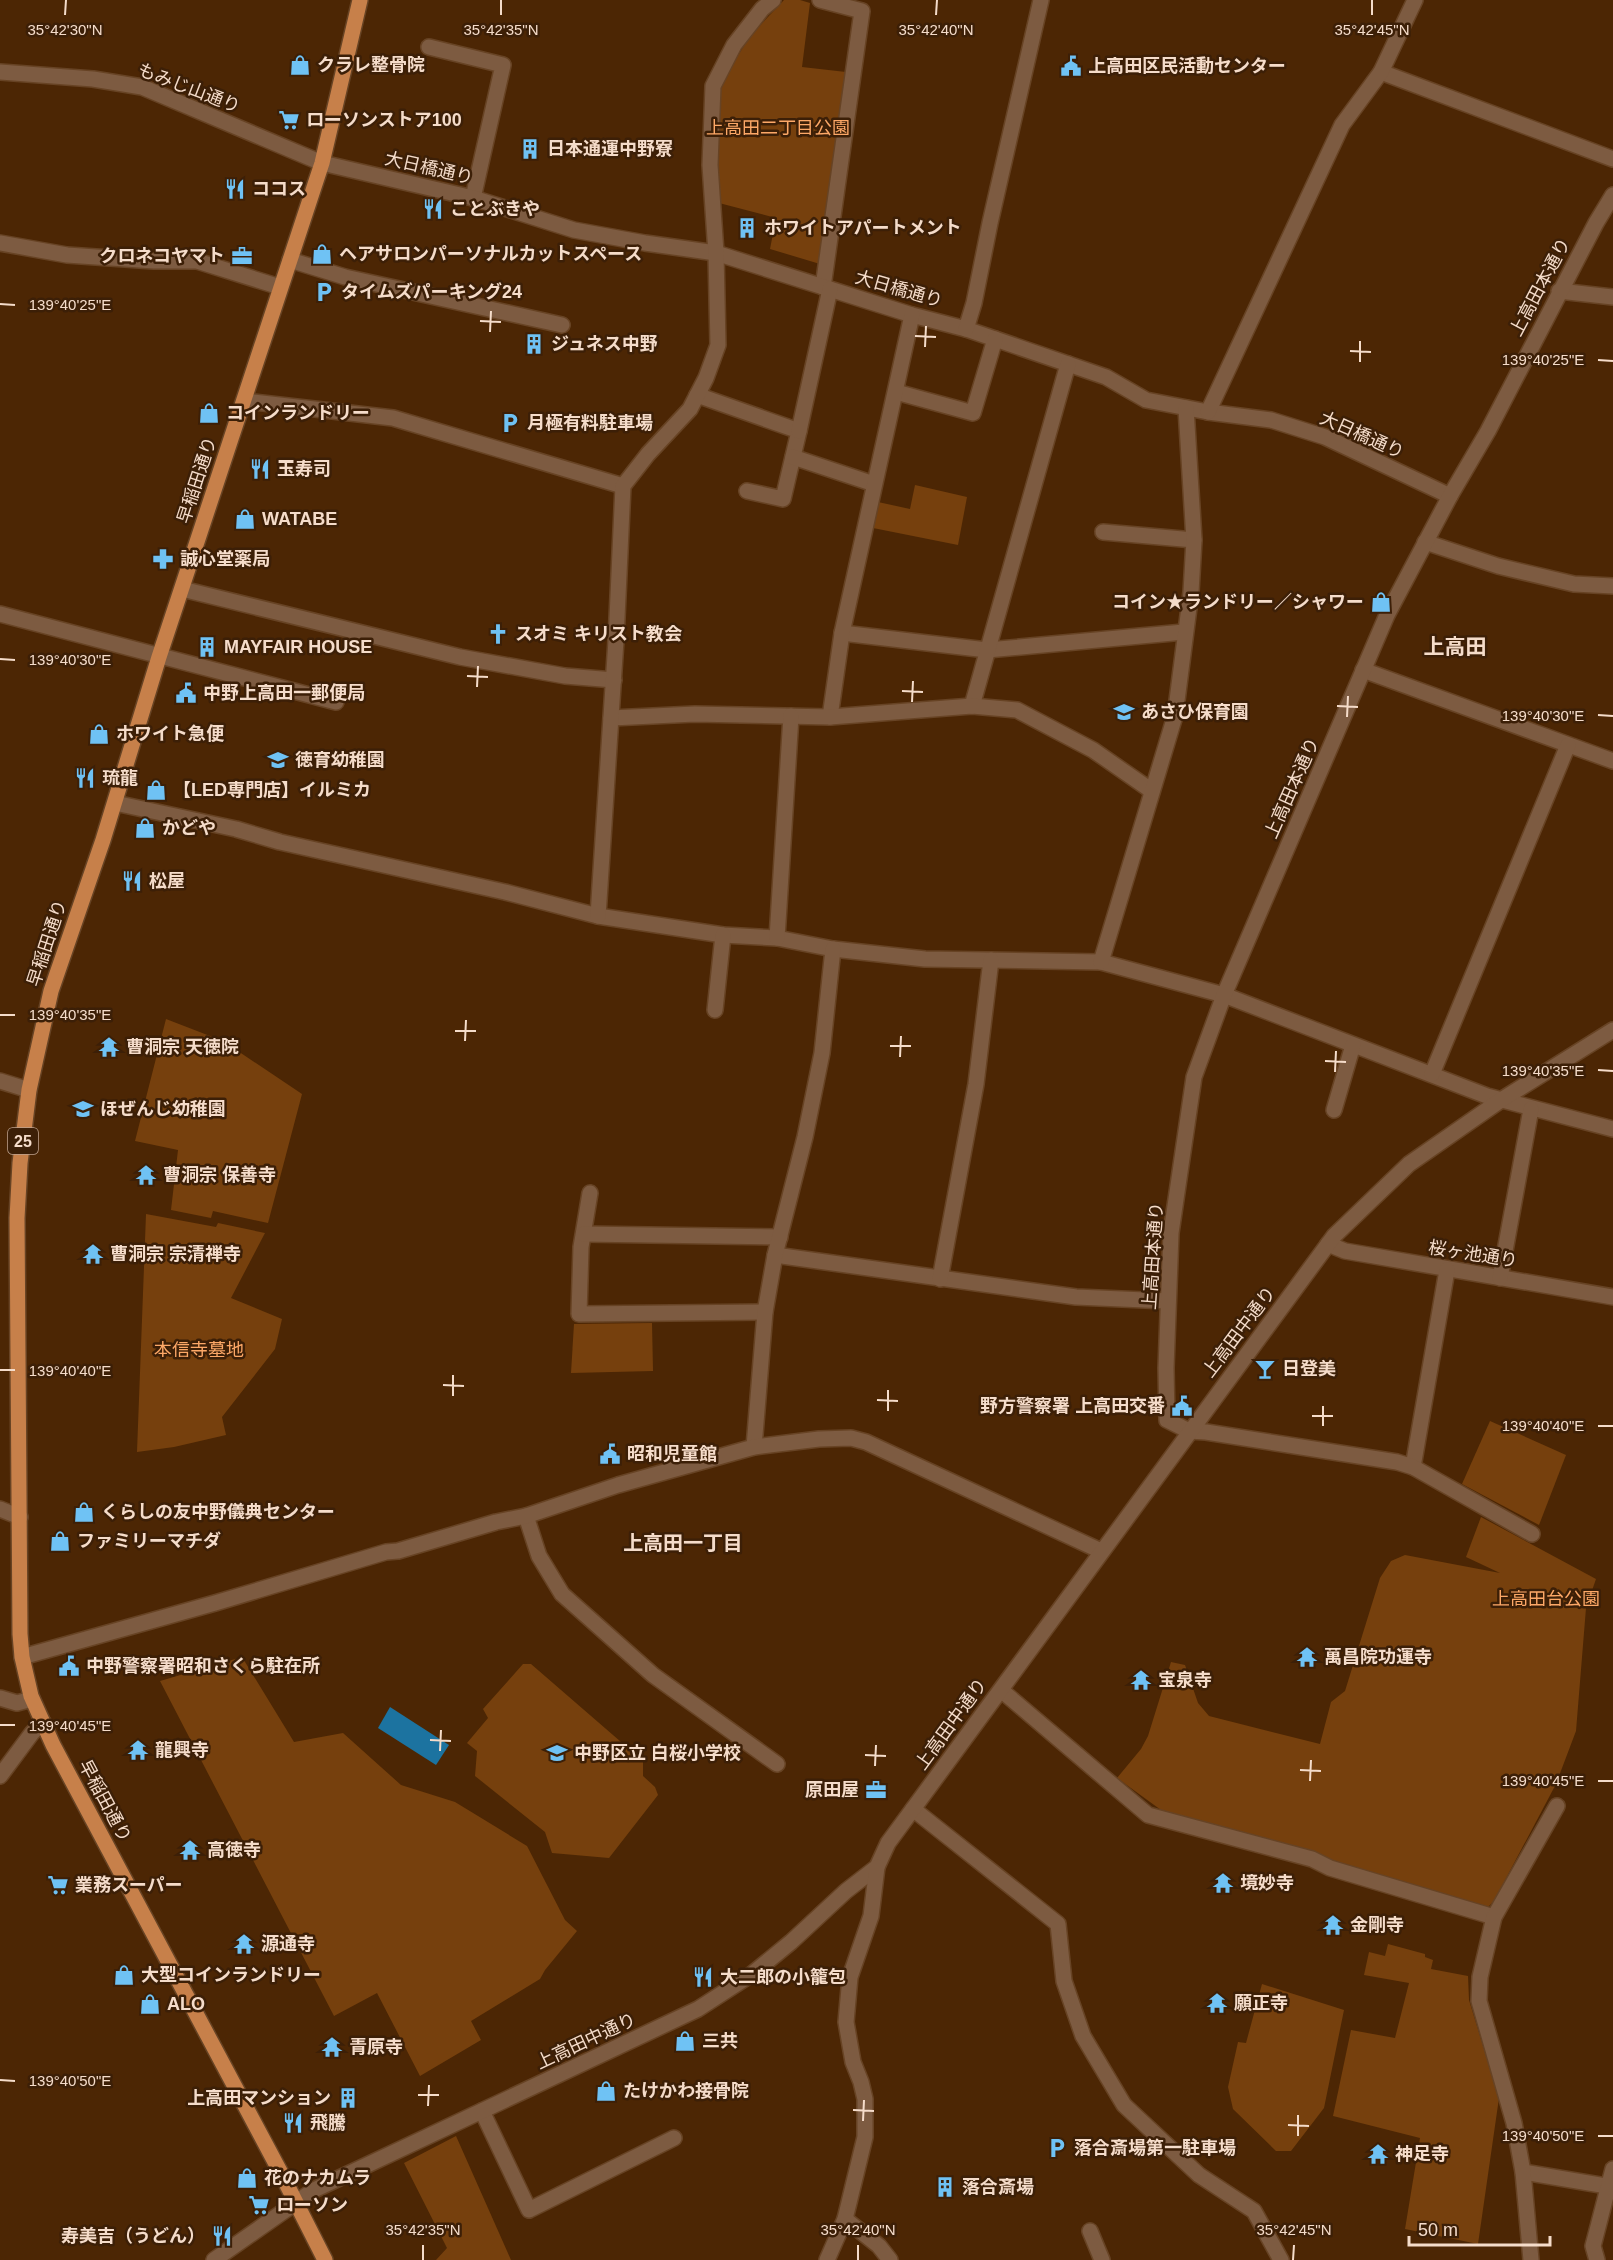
<svg xmlns="http://www.w3.org/2000/svg" width="1613" height="2260" font-family="Helvetica,'Noto Sans JP',sans-serif">
	<style>
		.green { fill: #76400d }
		.water { fill: #1c73a0 }
		.lines { fill: none; stroke-linecap: round; stroke-linejoin: round }
		.minor-casing { stroke: #674324; stroke-width: 18 }
		.major-casing { stroke: #674324; stroke-width: 18 }
		.minor { stroke: #7d5b41; stroke-width: 15 }
		.major { stroke: #c7804a; stroke-width: 15 }
		.ticks { fill: none; stroke: #f5dcca; stroke-width: 2 }
		.labels { text-anchor: middle; dominant-baseline: central; stroke-width: 5; stroke-linejoin: round; paint-order: stroke }
		.shield { fill: #3c1f07; stroke: #bea390; stroke-width: 1.5 }
		.shield-label { font-size: 16px; font-weight: bold; fill: #f5dcca }
		.poi-label { font-size: 18px; font-weight: bold; fill: #f5dcca; stroke: #3c1f07; text-anchor: start }
		.street-label { font-size: 18px; fill: #f5dcca; stroke: #3c1f07 }
		.park-label { font-size: 18px; fill: #fda867; stroke: #3c1f07 }
		.neighbourhood-label { font-size: 20px; font-weight: bold; fill: #f5dcca; stroke: #3c1f07 }
		.quarter-label { font-size: 21px; font-weight: bold; fill: #f5dcca; stroke: #3c1f07 }
		.ticks-label { font-size: 15px; text-anchor: middle; fill: #f5dcca; stroke: #3c1f07; stroke-width: 5; stroke-linejoin: round; paint-order: stroke }
	</style>
	<rect width="100%" height="100%" fill="#4c2604"/>
	<g class="green">
		<polygon points="784,0 800,0 810,3 802,67 846,72 820,264 770,249 776,218 719,203 718,88 750,36"/>
		<polygon points="915,485 967,497 958,545 873,528 878,502 910,509"/>
		<polygon points="166,1019 223,1041 302,1094 268,1223 213,1211 211,1218 171,1210 178,1150 135,1141"/>
		<polygon points="146,1214 216,1227 218,1223 265,1233 231,1298 282,1319 275,1349 222,1417 226,1435 174,1447 137,1452"/>
		<polygon points="652,1323 653,1371 571,1373 574,1324"/>
		<polygon points="1490,1421 1566,1455 1539,1525 1462,1484"/>
		<polygon points="1481,1517 1596,1579 1586,1608 1576,1731 1556,1784 1494,1901 1488,1907 1331,1861 1321,1856 1161,1810 1117,1778 1141,1749 1148,1736 1171,1662 1185,1665 1198,1703 1209,1716 1320,1744 1331,1702 1345,1691 1380,1578 1391,1561 1405,1555 1500,1573 1466,1557"/>
		<polygon points="242,1657 294,1742 343,1733 401,1785 455,1802 527,1846 565,1920 577,1931 545,1970 540,1979 471,2021 481,2040 420,2076 377,1993 334,2016 160,1681"/>
		<polygon points="523,1664 531,1664 643,1761 643,1776 655,1787 658,1795 609,1858 552,1853 545,1832 475,1776 477,1751 467,1743 488,1718 483,1709"/>
		<polygon points="1388,1944 1425,1954 1425,1957 1433,1960 1431,1969 1468,1976 1469,2000 1499,2098 1478,2244 1405,2229 1420,2138 1333,2116 1351,2030 1395,2038 1409,1983 1364,1975 1369,1952 1385,1956"/>
		<polygon points="1262,1984 1344,2010 1324,2108 1291,2151 1276,2151 1233,2109 1228,2087 1238,2042 1246,2043"/>
		<polygon points="456,2136 511,2260 436,2260 447,2248 404,2163"/>
	</g>
	<polygon class="water" points="390,1707 449,1745 436,1765 378,1728"/>
	<g class="lines">
		<g class="minor-casing">
			<g id="minor">
				<polyline points="820,0 862,11 823,287"/>
				<polyline points="429,47 503,65 473,198"/>
				<polyline points="0,72 93,79 142,87 322,163 473,198 574,230 645,243 716,253 912,315 966,329 1106,377 1146,400 1208,412 1271,420 1325,437 1450,496"/>
				<polyline points="1381,72 1613,159"/>
				<polyline points="0,243 67,255 154,261 197,261 280,287"/>
				<polyline points="290,260 345,277 562,325"/>
				<polyline points="1559,291 1613,297"/>
				<polyline points="966,329 974,303 990,223 1041,0"/>
				<polyline points="896,392 973,413 995,339"/>
				<polyline points="697,395 799,431 783,499 747,491"/>
				<polyline points="245,401 393,418 623,486"/>
				<polyline points="1208,412 1342,125 1381,72 1415,0"/>
				<polyline points="799,431 830,289"/>
				<polyline points="793,457 874,484"/>
				<polyline points="1103,532 1194,540"/>
				<polyline points="1425,542 1498,566 1574,584 1613,586"/>
				<polyline points="182,589 460,657 565,676 614,680"/>
				<polyline points="0,614 336,702"/>
				<polyline points="842,633 987,650 1184,632"/>
				<polyline points="1363,670 1613,761"/>
				<polyline points="972,706 1068,364"/>
				<polyline points="830,717 842,633 912,315"/>
				<polyline points="611,718 695,714 830,717 972,706 1017,710 1093,750 1152,791"/>
				<polyline points="115,803 236,829 280,842 505,892 598,916 723,935 777,938 833,949 925,959 1101,962 1224,995 1487,1096 1613,1129"/>
				<polyline points="598,916 616,640 623,486 648,454 690,409 706,378 718,345 716,253 710,165 713,86 734,45 762,9 773,0"/>
				<polyline points="777,938 791,716"/>
				<polyline points="1101,962 1175,716 1191,592 1194,540 1186,408"/>
				<polyline points="715,1010 723,935"/>
				<polyline points="1432,1074 1568,745"/>
				<polyline points="0,1081 29,1090"/>
				<polyline points="1334,1110 1353,1045"/>
				<polyline points="590,1193 581,1247 579,1314 765,1312"/>
				<polyline points="584,1234 780,1237"/>
				<polyline points="1328,1244 1345,1251 1613,1297"/>
				<polyline points="775,1255 1076,1297 1168,1301"/>
				<polyline points="1500,1278 1531,1109"/>
				<polyline points="940,1279 976,1084 991,960"/>
				<polyline points="754,1447 765,1312 775,1255 805,1137 822,1053 833,949"/>
				<polyline points="1413,1467 1447,1270"/>
				<polyline points="0,1509 20,1517"/>
				<polyline points="526,1516 539,1556 562,1594 653,1675 777,1764"/>
				<polyline points="1532,1534 1413,1467 1397,1462 1206,1432 1189,1431 1167,1420 1166,1368 1171,1233 1194,1077 1224,995 1387,615 1450,496 1488,431 1596,223 1613,195"/>
				<polyline points="22,1657 215,1603 386,1552 398,1551 496,1522 526,1516 618,1485 754,1447 819,1439 851,1438 866,1442 1101,1551"/>
				<polyline points="1001,1690 1148,1815 1312,1859 1330,1868 1494,1917"/>
				<polyline points="0,1698 17,1703 32,1699"/>
				<polyline points="0,1776 32,1733 43,1722"/>
				<polyline points="913,1809 1058,1924 1064,1981 1083,2036 1124,2105 1199,2175 1254,2211 1281,2260"/>
				<polyline points="482,2111 529,2210 674,2138"/>
				<polyline points="1523,2172 1613,2187"/>
				<polyline points="845,2219 879,2246 890,2260"/>
				<polyline points="1090,2231 1102,2260"/>
				<polyline points="214,2260 314,2190 698,2009 752,1974 791,1942 846,1891 877,1867 888,1843 1334,1236 1409,1164 1501,1100 1613,1030"/>
				<polyline points="827,2260 845,2219 865,2137 865,2099 861,2082 853,2062 846,2022 850,1977 871,1916 877,1867"/>
				<polyline points="1531,2260 1523,2172 1514,2123 1479,2001 1480,1977 1494,1917 1557,1806"/>
				<polyline points="1597,2260 1593,2246 1613,2169"/>
			</g>
		</g>
		<g class="major-casing">
			<polyline id="major" points="325,2260 283,2177 53,1745 31,1696 22,1657 20,1634 17,1218 20,1163 29,1090 51,991 103,840 159,657 322,163 360,0"/>
		</g>
		<use href="#minor" class="minor"/>
		<use href="#major" class="major"/>
	</g>
	<path class="ticks" d="M 65,15 L 66,0M 501,15 L 501,0M 936,15 L 937,0M 1372,15 L 1372,0M 0,304 L 15,305M 480,321 L 501,322M 490,332 L 491,311M 915,336 L 936,337M 925,347 L 926,326M 1350,351 L 1371,352M 1598,360 L 1613,361M 1360,362 L 1360,341M 0,659 L 15,660M 467,676 L 488,677M 477,687 L 478,666M 902,691 L 923,692M 912,702 L 913,681M 1337,706 L 1358,707M 1598,715 L 1613,716M 1347,717 L 1348,696M 0,1015 L 15,1015M 455,1031 L 476,1031M 465,1041 L 466,1020M 890,1046 L 911,1046M 900,1057 L 901,1036M 1325,1061 L 1346,1062M 1598,1070 L 1613,1071M 1335,1072 L 1336,1051M 0,1370 L 15,1370M 443,1385 L 464,1386M 453,1396 L 453,1375M 877,1400 L 898,1401M 888,1411 L 888,1390M 1312,1416 L 1333,1416M 1323,1426 L 1323,1406M 1598,1426 L 1613,1426M 0,1725 L 15,1725M 430,1740 L 451,1741M 440,1751 L 441,1730M 865,1755 L 886,1756M 875,1766 L 876,1745M 1300,1770 L 1321,1771M 1310,1781 L 1311,1760M 1598,1781 L 1613,1781M 0,2080 L 15,2081M 418,2095 L 439,2095M 428,2106 L 429,2085M 853,2110 L 874,2111M 863,2121 L 864,2100M 1288,2125 L 1309,2126M 1298,2136 L 1298,2115M 1598,2136 L 1613,2136M 423,2260 L 423,2245M 858,2260 L 858,2245M 1293,2260 L 1294,2245"/>
	<defs>
		<g id="shop-bare" transform="scale(1.62)"><path d="M-5-2.5h2.3a2.7 3.5 0 0 1 5.4 0H5L5.5 6h-11ZM-1.5-2.5h3a1.5 2.3 0 0 0-3 0Z" fill="#6fc2f4" stroke="#3c1f07" stroke-width="2.5" paint-order="stroke"/></g>
		<g id="civic-bare" transform="scale(1.62)"><path d="M-.6-6.5H3V-4.5H.6V-3L4-1V1h2V6H-6V1h2V-1L-.6-3ZM-1.2 2.5V6h2.4V2.5Z" fill="#6fc2f4" stroke="#3c1f07" stroke-width="2.5" paint-order="stroke"/></g>
		<g id="supermarket-bare" transform="scale(1.62)"><path d="M-6-5.5h2.5l.6 2H6L4.5 2H-2.5L-4.4-4H-6ZM-1.5 3.2a1.3 1.3 0 1 0 .1 0ZM3 3.2a1.3 1.3 0 1 0 .1 0Z" fill="#6fc2f4" stroke="#3c1f07" stroke-width="2.5" paint-order="stroke"/></g>
		<g id="building-bare" transform="scale(1.62)"><path d="M-4-6H4V6H1V3H-1V6H-4ZM-2.5-4.3h1.7v1.8h-1.7ZM.8-4.3h1.7v1.8H.8ZM-2.5-1h1.7V.8h-1.7ZM.8-1h1.7V.8H.8Z" fill="#6fc2f4" stroke="#3c1f07" stroke-width="2.5" paint-order="stroke"/></g>
		<g id="restaurant-bare" transform="scale(1.62)"><path d="M-5-6h1v4h1v-4h1v4h1v-4h1v5L-1.5 .5V6h-2V.5L-5-1ZM5-6V6H3V1.5H1.5Q1.5-4 5-6Z" fill="#6fc2f4" stroke="#3c1f07" stroke-width="2.5" paint-order="stroke"/></g>
		<g id="office-bare" transform="scale(1.62)"><path d="M-6-3h4V-5.5h4V-3h4V5H-6ZM-1-4.5V-3h2v-1.5ZM-6 0V1H6V0Z" fill="#6fc2f4" stroke="#3c1f07" stroke-width="2.5" paint-order="stroke"/></g>
		<g id="parking-bare" transform="scale(1.62)"><path d="M-3.5-5.5H1a3.5 3.5 0 0 1 0 7H-1V5.5H-3.5ZM-1-3.4V-.6H.8a1.4 1.4 0 0 0 0-2.8Z" fill="#6fc2f4" stroke="#3c1f07" stroke-width="2.5" paint-order="stroke"/></g>
		<g id="pharmacy-bare" transform="scale(1.62)"><path d="M-2-6h4v4h4v4h-4v4h-4v-4h-4v-4h4Z" fill="#6fc2f4" stroke="#3c1f07" stroke-width="2.5" paint-order="stroke"/></g>
		<g id="church-bare" transform="scale(1.62)"><path d="M-1.2-6h2.4v3.5h3.3v2.4h-3.3V6h-2.4V-.1h-3.3v-2.4h3.3Z" fill="#6fc2f4" stroke="#3c1f07" stroke-width="2.5" paint-order="stroke"/></g>
		<g id="school-bare" transform="scale(1.62)"><path d="M0-5L7-2L0 1L-7-2ZM-4 1L0 2.5L4 1V4Q0 6-4 4Z" fill="#6fc2f4" stroke="#3c1f07" stroke-width="2.5" paint-order="stroke"/></g>
		<g id="temple-bare" transform="scale(1.62)"><path d="M0-6L5-2H3V0L6.5 2.5H4V6H1.5V3h-3V6H-4V2.5H-6.5L-3 0V-2H-5Z" fill="#6fc2f4" stroke="#3c1f07" stroke-width="2.5" paint-order="stroke"/></g>
		<g id="bar-bare" transform="scale(1.62)"><path d="M-6-5H6L.8 .8V4.5H3.5V6h-7V4.5H-.8V.8Z" fill="#6fc2f4" stroke="#3c1f07" stroke-width="2.5" paint-order="stroke"/></g>
	</defs>
	<g fill-rule="evenodd">
		<use href="#shop-bare" x="300" y="65"/>
		<use href="#civic-bare" x="1071" y="66"/>
		<use href="#supermarket-bare" x="289" y="120"/>
		<use href="#building-bare" x="530" y="149"/>
		<use href="#restaurant-bare" x="235" y="189"/>
		<use href="#restaurant-bare" x="433" y="209"/>
		<use href="#building-bare" x="747" y="228"/>
		<use href="#shop-bare" x="322" y="254"/>
		<use href="#office-bare" x="242" y="256"/>
		<use href="#parking-bare" x="324" y="292"/>
		<use href="#building-bare" x="534" y="344"/>
		<use href="#shop-bare" x="209" y="413"/>
		<use href="#parking-bare" x="510" y="423"/>
		<use href="#restaurant-bare" x="260" y="469"/>
		<use href="#shop-bare" x="245" y="519"/>
		<use href="#pharmacy-bare" x="163" y="559"/>
		<use href="#shop-bare" x="1381" y="602"/>
		<use href="#church-bare" x="498" y="634"/>
		<use href="#building-bare" x="207" y="647"/>
		<use href="#civic-bare" x="186" y="693"/>
		<use href="#school-bare" x="1124" y="712"/>
		<use href="#shop-bare" x="99" y="734"/>
		<use href="#school-bare" x="278" y="760"/>
		<use href="#restaurant-bare" x="85" y="778"/>
		<use href="#shop-bare" x="156" y="790"/>
		<use href="#shop-bare" x="145" y="828"/>
		<use href="#restaurant-bare" x="132" y="881"/>
		<use href="#temple-bare" x="109" y="1047"/>
		<use href="#school-bare" x="83" y="1109"/>
		<use href="#temple-bare" x="146" y="1175"/>
		<use href="#temple-bare" x="93" y="1254"/>
		<use href="#bar-bare" x="1265" y="1369"/>
		<use href="#civic-bare" x="1182" y="1406"/>
		<use href="#civic-bare" x="610" y="1454"/>
		<use href="#shop-bare" x="84" y="1512"/>
		<use href="#shop-bare" x="60" y="1541"/>
		<use href="#temple-bare" x="1307" y="1657"/>
		<use href="#civic-bare" x="69" y="1666"/>
		<use href="#temple-bare" x="1141" y="1680"/>
		<use href="#temple-bare" x="138" y="1750"/>
		<use href="#school-bare" x="557" y="1753"/>
		<use href="#office-bare" x="876" y="1790"/>
		<use href="#temple-bare" x="190" y="1850"/>
		<use href="#temple-bare" x="1223" y="1883"/>
		<use href="#supermarket-bare" x="58" y="1885"/>
		<use href="#temple-bare" x="1333" y="1925"/>
		<use href="#temple-bare" x="244" y="1944"/>
		<use href="#shop-bare" x="124" y="1975"/>
		<use href="#restaurant-bare" x="703" y="1977"/>
		<use href="#temple-bare" x="1217" y="2003"/>
		<use href="#shop-bare" x="150" y="2004"/>
		<use href="#shop-bare" x="685" y="2041"/>
		<use href="#temple-bare" x="332" y="2047"/>
		<use href="#shop-bare" x="606" y="2091"/>
		<use href="#building-bare" x="348" y="2098"/>
		<use href="#restaurant-bare" x="293" y="2123"/>
		<use href="#parking-bare" x="1057" y="2148"/>
		<use href="#temple-bare" x="1378" y="2154"/>
		<use href="#shop-bare" x="247" y="2178"/>
		<use href="#building-bare" x="945" y="2187"/>
		<use href="#supermarket-bare" x="259" y="2205"/>
		<use href="#restaurant-bare" x="222" y="2236"/>
	</g>
	<g class="labels">
		<rect class="shield" x="8" y="1128" width="30" height="26" rx="4.5"/>
		<g class="shield-label">
			<text x="23" y="1141">25</text>
		</g>
		<g class="poi-label">
			<text x="317" y="65">クラレ整骨院</text>
			<text x="1088" y="66">上高田区民活動センター</text>
			<text x="306" y="120">ローソンストア100</text>
			<text x="547" y="149">日本通運中野寮</text>
			<text x="252" y="189">ココス</text>
			<text x="450" y="209">ことぶきや</text>
			<text x="764" y="228">ホワイトアパートメント</text>
			<text x="339" y="254">ヘアサロンパーソナルカットスペース</text>
			<text x="225" y="256" text-anchor="end">クロネコヤマト</text>
			<text x="341" y="292">タイムズパーキング24</text>
			<text x="551" y="344">ジュネス中野</text>
			<text x="226" y="413">コインランドリー</text>
			<text x="527" y="423">月極有料駐車場</text>
			<text x="277" y="469">玉寿司</text>
			<text x="262" y="519">WATABE</text>
			<text x="180" y="559">誠心堂薬局</text>
			<text x="1364" y="602" text-anchor="end">コイン★ランドリー／シャワー</text>
			<text x="515" y="634">スオミ キリスト教会</text>
			<text x="224" y="647">MAYFAIR HOUSE</text>
			<text x="203" y="693">中野上高田一郵便局</text>
			<text x="1141" y="712">あさひ保育園</text>
			<text x="116" y="734">ホワイト急便</text>
			<text x="295" y="760">徳育幼稚園</text>
			<text x="102" y="778">琉龍</text>
			<text x="173" y="790">【LED専門店】イルミカ</text>
			<text x="162" y="828">かどや</text>
			<text x="149" y="881">松屋</text>
			<text x="126" y="1047">曹洞宗 天徳院</text>
			<text x="100" y="1109">ほぜんじ幼稚園</text>
			<text x="163" y="1175">曹洞宗 保善寺</text>
			<text x="110" y="1254">曹洞宗 宗清禅寺</text>
			<text x="1282" y="1369">日登美</text>
			<text x="1165" y="1406" text-anchor="end">野方警察署 上高田交番</text>
			<text x="627" y="1454">昭和児童館</text>
			<text x="101" y="1512">くらしの友中野儀典センター</text>
			<text x="77" y="1541">ファミリーマチダ</text>
			<text x="1324" y="1657">萬昌院功運寺</text>
			<text x="86" y="1666">中野警察署昭和さくら駐在所</text>
			<text x="1158" y="1680">宝泉寺</text>
			<text x="155" y="1750">龍興寺</text>
			<text x="574" y="1753">中野区立 白桜小学校</text>
			<text x="859" y="1790" text-anchor="end">原田屋</text>
			<text x="207" y="1850">高徳寺</text>
			<text x="1240" y="1883">境妙寺</text>
			<text x="75" y="1885">業務スーパー</text>
			<text x="1350" y="1925">金剛寺</text>
			<text x="261" y="1944">源通寺</text>
			<text x="141" y="1975">大型コインランドリー</text>
			<text x="720" y="1977">大二郎の小籠包</text>
			<text x="1234" y="2003">願正寺</text>
			<text x="167" y="2004">ALO</text>
			<text x="702" y="2041">三共</text>
			<text x="349" y="2047">青原寺</text>
			<text x="623" y="2091">たけかわ接骨院</text>
			<text x="331" y="2098" text-anchor="end">上高田マンション</text>
			<text x="310" y="2123">飛騰</text>
			<text x="1074" y="2148">落合斎場第一駐車場</text>
			<text x="1395" y="2154">神足寺</text>
			<text x="264" y="2178">花のナカムラ</text>
			<text x="962" y="2187">落合斎場</text>
			<text x="276" y="2205">ローソン</text>
			<text x="205" y="2236" text-anchor="end">寿美吉（うどん）</text>
		</g>
		<g class="street-label">
			<text transform="translate(189 88) rotate(21)">もみじ山通り</text>
			<text transform="translate(429 168) rotate(13)">大日橋通り</text>
			<text transform="translate(1540 287) rotate(-62)">上高田本通り</text>
			<text transform="translate(899 289) rotate(16)">大日橋通り</text>
			<text transform="translate(1362 435) rotate(24)">大日橋通り</text>
			<text transform="translate(197 480) rotate(-72)">早稲田通り</text>
			<text transform="translate(1292 788) rotate(-66)">上高田本通り</text>
			<text transform="translate(47 943) rotate(-72)">早稲田通り</text>
			<text transform="translate(1473 1254) rotate(9)">桜ヶ池通り</text>
			<text transform="translate(1153 1256) rotate(-86)">上高田本通り</text>
			<text transform="translate(1239 1332) rotate(-53)">上高田中通り</text>
			<text transform="translate(951 1724) rotate(-54)">上高田中通り</text>
			<text transform="translate(105 1801) rotate(62)">早稲田通り</text>
			<text transform="translate(586 2041) rotate(-25)">上高田中通り</text>
		</g>
		<g class="park-label">
			<text x="778" y="128">上高田二丁目公園</text>
			<text x="199" y="1350">本信寺墓地</text>
			<text x="1546" y="1599">上高田台公園</text>
		</g>
		<g class="neighbourhood-label">
			<text x="683" y="1543">上高田一丁目</text>
		</g>
		<g class="quarter-label">
			<text x="1455" y="646">上高田</text>
		</g>
	</g>
	<g class="ticks-label">
		<text x="65" y="35">35°42'30"N</text>
		<text x="501" y="35">35°42'35"N</text>
		<text x="936" y="35">35°42'40"N</text>
		<text x="1372" y="35">35°42'45"N</text>
		<text x="70" y="310">139°40'25"E</text>
		<text x="1543" y="365">139°40'25"E</text>
		<text x="70" y="665">139°40'30"E</text>
		<text x="1543" y="721">139°40'30"E</text>
		<text x="70" y="1020">139°40'35"E</text>
		<text x="1543" y="1076">139°40'35"E</text>
		<text x="70" y="1376">139°40'40"E</text>
		<text x="1543" y="1431">139°40'40"E</text>
		<text x="70" y="1731">139°40'45"E</text>
		<text x="1543" y="1786">139°40'45"E</text>
		<text x="70" y="2086">139°40'50"E</text>
		<text x="1543" y="2141">139°40'50"E</text>
		<text x="423" y="2235">35°42'35"N</text>
		<text x="858" y="2235">35°42'40"N</text>
		<text x="1294" y="2235">35°42'45"N</text>
	</g>
	<path d="M1409 2236v9h141v-9" fill="none" stroke="#f5dcca" stroke-width="3"/>
	<text x="1418" y="2236" font-size="18" fill="#f5dcca" stroke="#3c1f07" stroke-width="4.5" paint-order="stroke">50 m</text>
</svg>
